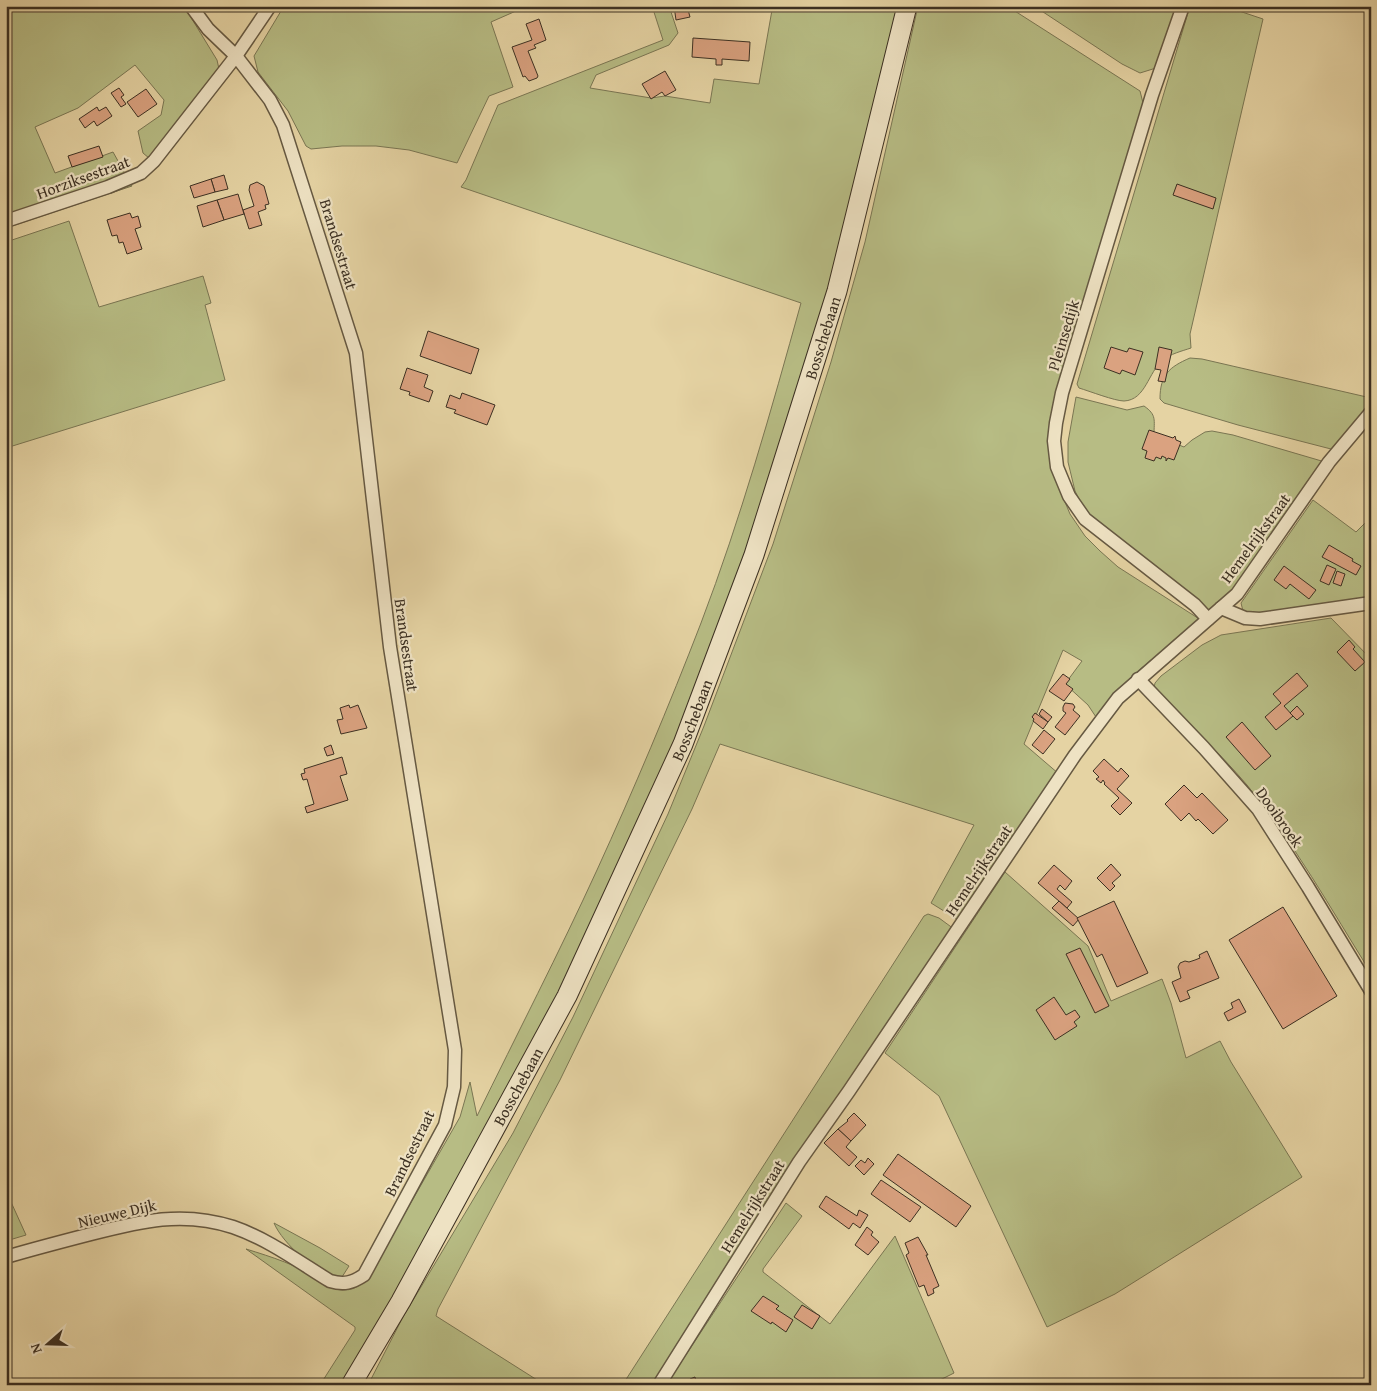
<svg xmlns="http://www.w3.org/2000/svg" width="1377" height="1391" font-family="'Gentium Book Plus',serif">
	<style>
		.green { fill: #b7bc84; stroke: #7a7653 }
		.building { fill: #daa280; stroke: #3c3022 }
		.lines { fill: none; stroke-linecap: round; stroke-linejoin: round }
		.minor-casing { stroke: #665942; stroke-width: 15 }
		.secondary-casing { stroke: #3c3022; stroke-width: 21 }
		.minor { stroke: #eee2c3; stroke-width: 12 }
		.secondary { stroke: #eee2c3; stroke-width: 19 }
		.labels { text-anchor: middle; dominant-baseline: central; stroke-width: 4.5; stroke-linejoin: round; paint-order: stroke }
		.street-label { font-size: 16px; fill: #3c3022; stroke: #eee2c3 }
	</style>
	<rect width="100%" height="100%" fill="#e5d3a3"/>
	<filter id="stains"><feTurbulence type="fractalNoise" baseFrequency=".004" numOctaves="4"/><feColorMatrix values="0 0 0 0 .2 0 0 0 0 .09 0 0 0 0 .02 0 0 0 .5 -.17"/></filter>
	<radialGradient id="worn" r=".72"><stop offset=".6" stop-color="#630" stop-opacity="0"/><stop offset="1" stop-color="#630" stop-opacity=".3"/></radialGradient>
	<g class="green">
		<polygon points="6,6 184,6 217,60 219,69 156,164 143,153 138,131 161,115 164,100 135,65 78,108 35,127 55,173 113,152 132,186 6,228"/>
		<polygon points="284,6 515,6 516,11 491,22 513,87 489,96 457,163 409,150 376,146 342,146 311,149 306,146 288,111 258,72 254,56"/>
		<path d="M 652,6 L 669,6 L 678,33 L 669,45 L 596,75 L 590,88 L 651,98 L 665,96 L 710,103 L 714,79 L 759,84 L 772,10 L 749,6 L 901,6 L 822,321 L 736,592 L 604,909 L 348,1385 L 320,1385 L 355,1330 L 355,1327 L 246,1249 C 272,1257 297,1265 321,1280 C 328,1285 336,1291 345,1290 C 356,1290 364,1282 370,1274 L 460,1117 L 470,1082 L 477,1116 C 517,1034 559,953 597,870 C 634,789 669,706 701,623 C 741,518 771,411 801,303 L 461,187 L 466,180 L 498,105 L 663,40 Z"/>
		<polygon points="918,6 1007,6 1140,91 1143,103 1057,409 1060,490 1070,514 1085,536 1100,551 1118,567 1204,622 1151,660 1130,678 1098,720 1088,705 1065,684 1082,661 1063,650 1024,744 1059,774 960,921 931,903 974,825 720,744 692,809 560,1080 438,1309 436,1316 545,1385 368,1385 403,1317 513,1133 573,1017 668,814 704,726 773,544 831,362 865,242"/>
		<polygon points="1034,6 1177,6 1156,68 1140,73 1122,64"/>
		<path d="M 1190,6 L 1224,6 L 1263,19 L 1190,334 L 1191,348 C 1182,351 1170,354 1163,360 C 1148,372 1146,400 1124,401 C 1115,401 1089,391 1079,388 L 1077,384 Z"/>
		<polygon points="69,221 99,307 203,276 211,303 205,305 225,380 6,448 6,242"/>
		<path d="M 1190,358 L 1202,359 L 1371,398 L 1371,404 L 1337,447 L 1331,449 L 1238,425 L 1164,403 L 1160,399 C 1160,375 1169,367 1190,358 Z"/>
		<path d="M 1076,397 L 1127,410 L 1144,406 C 1157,415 1154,420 1154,435 L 1184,447 L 1192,440 L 1205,432 L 1212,431 L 1233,435 L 1325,462 L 1214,616 L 1093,527 L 1075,491 L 1068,462 L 1068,442 Z"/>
		<polygon points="1313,500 1356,532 1371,517 1371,599 1256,615 1243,611 1241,603"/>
		<path d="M 1331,618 L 1371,659 L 1371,973 C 1331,909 1294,843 1247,785 C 1219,752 1187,723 1157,692 L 1154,688 L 1155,683 L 1161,676 L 1202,645 L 1221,635 Z"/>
		<polygon points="1005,872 1088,946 1111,1001 1162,979 1171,1003 1186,1058 1220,1041 1231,1062 1302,1177 1115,1294 1047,1327 939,1096 885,1053"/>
		<polygon points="928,914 939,918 954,929 652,1385 615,1385 625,1381 924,916"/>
		<polygon points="6,1191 26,1235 6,1241"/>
		<polygon points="786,1203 802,1216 763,1269 763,1272 830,1324 895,1236 954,1373 930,1385 666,1385"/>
		<path d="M 274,1223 L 320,1248 L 349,1266 L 342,1277 C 320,1278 282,1243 274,1223 Z"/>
	</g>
	<g class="building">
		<polygon points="674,6 687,6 690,17 676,20"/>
		<polygon points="539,19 546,40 534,45 536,48 528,51 538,76 537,78 529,81 525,76 523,77 512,47 532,40 526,24"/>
		<polygon points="693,38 750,42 749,61 722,59 722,65 716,65 716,59 692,57"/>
		<polygon points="665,71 676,90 665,96 662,92 651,99 642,84"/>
		<polygon points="119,88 124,95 121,97 126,104 121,107 111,93"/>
		<polygon points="146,89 157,104 138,117 127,102"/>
		<polygon points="97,107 99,111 106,107 112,116 97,126 94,121 85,128 79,119"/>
		<polygon points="99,146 103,157 72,167 68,156"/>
		<polygon points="224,175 228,189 215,192 211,179"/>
		<polygon points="211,179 215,192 194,198 190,186"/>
		<polygon points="257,182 264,186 269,204 265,205 266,209 258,212 262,225 249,229 243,210 254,206 249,190 250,185"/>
		<polygon points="1177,184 1216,198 1213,209 1173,195"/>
		<polygon points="238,194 244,214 224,220 217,200"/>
		<polygon points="217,200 224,220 203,227 197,206"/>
		<polygon points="130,213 132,218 138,216 141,227 135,229 142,249 127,254 123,242 119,243 117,235 112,236 107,220"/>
		<polygon points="428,331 479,349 471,374 420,356"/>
		<polygon points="1111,347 1127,352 1129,348 1143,352 1135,375 1122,370 1120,374 1104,368"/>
		<polygon points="1159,347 1172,350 1165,382 1158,381 1161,370 1155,369"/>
		<polygon points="407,368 428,375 424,387 433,391 429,402 409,395 410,392 400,389"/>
		<polygon points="462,393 495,405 487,425 454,413 456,410 446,407 450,395 460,399"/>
		<polygon points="1149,430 1173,438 1175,436 1176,440 1181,442 1174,460 1168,458 1166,461 1166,458 1162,456 1161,459 1156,457 1154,461 1145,458 1147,451 1142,449"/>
		<polygon points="1329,545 1353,559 1352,561 1361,566 1356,575 1322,557"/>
		<polygon points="1327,565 1336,569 1329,585 1320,581"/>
		<polygon points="1284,566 1316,590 1309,599 1290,584 1286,589 1274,580"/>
		<polygon points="1337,571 1345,574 1341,586 1333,583"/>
		<polygon points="1349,640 1355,647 1353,649 1365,662 1355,671 1337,652"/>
		<polygon points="1297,673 1308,686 1284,706 1293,716 1276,730 1265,717 1281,703 1273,694"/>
		<polygon points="1063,674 1070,679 1066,684 1073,689 1064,701 1049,691"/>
		<polygon points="1065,703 1073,704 1075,707 1073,710 1080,716 1065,735 1055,727 1066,713 1063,711 1063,707"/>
		<polygon points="349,705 350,708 358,705 367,728 341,734 337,720 343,719 340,708"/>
		<polygon points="1297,706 1304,714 1297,720 1290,713"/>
		<polygon points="1042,709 1052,717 1048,722 1039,714"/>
		<polygon points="1035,713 1048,722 1043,729 1033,721 1034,719 1032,717"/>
		<polygon points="1242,722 1271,756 1255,770 1226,737"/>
		<polygon points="1044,730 1055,739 1043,754 1032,745"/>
		<polygon points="331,745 334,754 327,756 324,748"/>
		<polygon points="342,757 347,774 340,776 348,800 307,813 305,807 314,804 307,779 303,780 301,774 305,773 304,769"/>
		<polygon points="1104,759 1118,772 1121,768 1129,776 1117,789 1132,803 1120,815 1111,806 1119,798 1104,784 1105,783 1103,780 1101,783 1096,779 1099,777 1093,771"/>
		<polygon points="1184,785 1197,798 1202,793 1228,820 1213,834 1198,819 1196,821 1189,813 1181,821 1165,804"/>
		<polygon points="1111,864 1121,875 1112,883 1115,886 1110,891 1097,878"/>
		<polygon points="1054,865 1072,881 1065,890 1060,885 1057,889 1072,902 1067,908 1038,883"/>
		<polygon points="1059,901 1079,919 1073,926 1052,908"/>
		<polygon points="1114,901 1148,973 1117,987 1102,954 1097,957 1077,918"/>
		<polygon points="1283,907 1337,996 1283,1029 1229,940"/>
		<polygon points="1080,948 1109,1006 1095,1013 1066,954"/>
		<polygon points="1207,951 1219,978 1187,991 1190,998 1180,1002 1172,982 1181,978 1178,967 1180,963 1185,961 1189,962 1195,960 1200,958 1199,955"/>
		<polygon points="1054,997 1066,1015 1075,1010 1080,1017 1074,1022 1077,1026 1055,1040 1036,1010"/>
		<polygon points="1239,999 1246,1012 1228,1021 1224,1013 1233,1008 1231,1003"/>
		<polygon points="854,1113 866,1125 851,1141 838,1129 848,1121 847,1120"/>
		<polygon points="838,1129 851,1141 846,1147 857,1157 849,1166 824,1143"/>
		<polygon points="898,1154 971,1206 956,1227 883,1175"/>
		<polygon points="868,1158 874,1164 864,1175 855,1166 861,1160 865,1163"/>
		<polygon points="881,1180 921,1207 910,1222 871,1194"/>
		<polygon points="826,1196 857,1216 859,1210 868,1215 860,1228 853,1223 849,1229 819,1207"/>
		<polygon points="867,1227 873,1232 871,1235 879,1242 868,1255 855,1245"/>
		<polygon points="918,1237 928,1255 926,1255 939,1286 933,1289 934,1293 928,1296 924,1285 919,1287 906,1255 909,1253 905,1243"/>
		<polygon points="763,1296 779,1306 776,1309 793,1320 786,1332 772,1322 771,1324 751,1311"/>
		<polygon points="802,1305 820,1316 812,1329 794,1317"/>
		<polygon points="695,1377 697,1385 691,1385 690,1379"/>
	</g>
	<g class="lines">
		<g class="minor-casing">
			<g id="minor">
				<polyline points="1183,6 1152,95 1062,393 1056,423 1054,441 1057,467 1069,496 1085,519 1195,605 1208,619"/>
				<polyline points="6,221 108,187 141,173 154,161 236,56 270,6"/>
				<polyline points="1221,608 1245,618 1260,619 1371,603"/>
				<polyline points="1138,679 1204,748 1258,809 1308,887 1371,991"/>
				<path d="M 6,1257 C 33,1249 60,1242 87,1235 C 138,1222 181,1210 233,1227 C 268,1239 299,1262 330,1281 C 344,1285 352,1283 364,1275 L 445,1125 L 454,1087 L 455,1050 L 390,647 L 356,353 L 283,125 L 270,100 L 236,56 L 208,29 L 191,6"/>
				<polyline points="659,1385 799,1162 849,1091 1075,755 1118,698 1237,594 1329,462 1371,412"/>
			</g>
		</g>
		<g class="secondary-casing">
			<g id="secondary">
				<path id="s1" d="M 351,1385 L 401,1301 L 567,996 L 683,744 L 754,555 L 837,291 L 907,6"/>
			</g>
		</g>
		<use href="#minor" class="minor"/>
		<use href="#secondary" class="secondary"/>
	</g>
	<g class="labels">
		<g class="street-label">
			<text transform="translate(83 177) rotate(-20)">Horziksestraat</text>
			<text transform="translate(339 244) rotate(73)">Brandsestraat</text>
			<text transform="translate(1063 335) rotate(-73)">Pleinsedijk</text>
			<text stroke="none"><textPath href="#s1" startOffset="1152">Bosschebaan</textPath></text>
			<text transform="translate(1255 538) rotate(-54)">Hemelrijkstraat</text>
			<text transform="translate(407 645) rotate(82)">Brandsestraat</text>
			<text stroke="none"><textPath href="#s1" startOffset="748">Bosschebaan</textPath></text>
			<text transform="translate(1280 817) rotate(55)">Dooibroek</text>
			<text transform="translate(978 870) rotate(-56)">Hemelrijkstraat</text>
			<text stroke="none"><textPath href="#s1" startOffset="342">Bosschebaan</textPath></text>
			<text transform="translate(409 1153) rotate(-64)">Brandsestraat</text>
			<text transform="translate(752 1206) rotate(-58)">Hemelrijkstraat</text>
			<text transform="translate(117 1213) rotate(-13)">Nieuwe Dijk</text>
		</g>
	</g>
	<rect width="1377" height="1391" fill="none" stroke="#e5d3a3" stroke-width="25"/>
	<rect x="8" y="8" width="1362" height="1376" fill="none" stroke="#3c3022" stroke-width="2.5"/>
	<rect x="12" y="12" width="1352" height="1366" fill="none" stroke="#3c3022"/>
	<g transform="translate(48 1344) rotate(250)" stroke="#eee2c3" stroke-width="4" paint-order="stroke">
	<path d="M0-4L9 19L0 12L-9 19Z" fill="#3c3022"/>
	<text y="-8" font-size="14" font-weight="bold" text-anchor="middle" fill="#3c3022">N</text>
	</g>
	<rect width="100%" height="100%" filter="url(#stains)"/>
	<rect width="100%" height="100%" fill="url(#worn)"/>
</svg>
